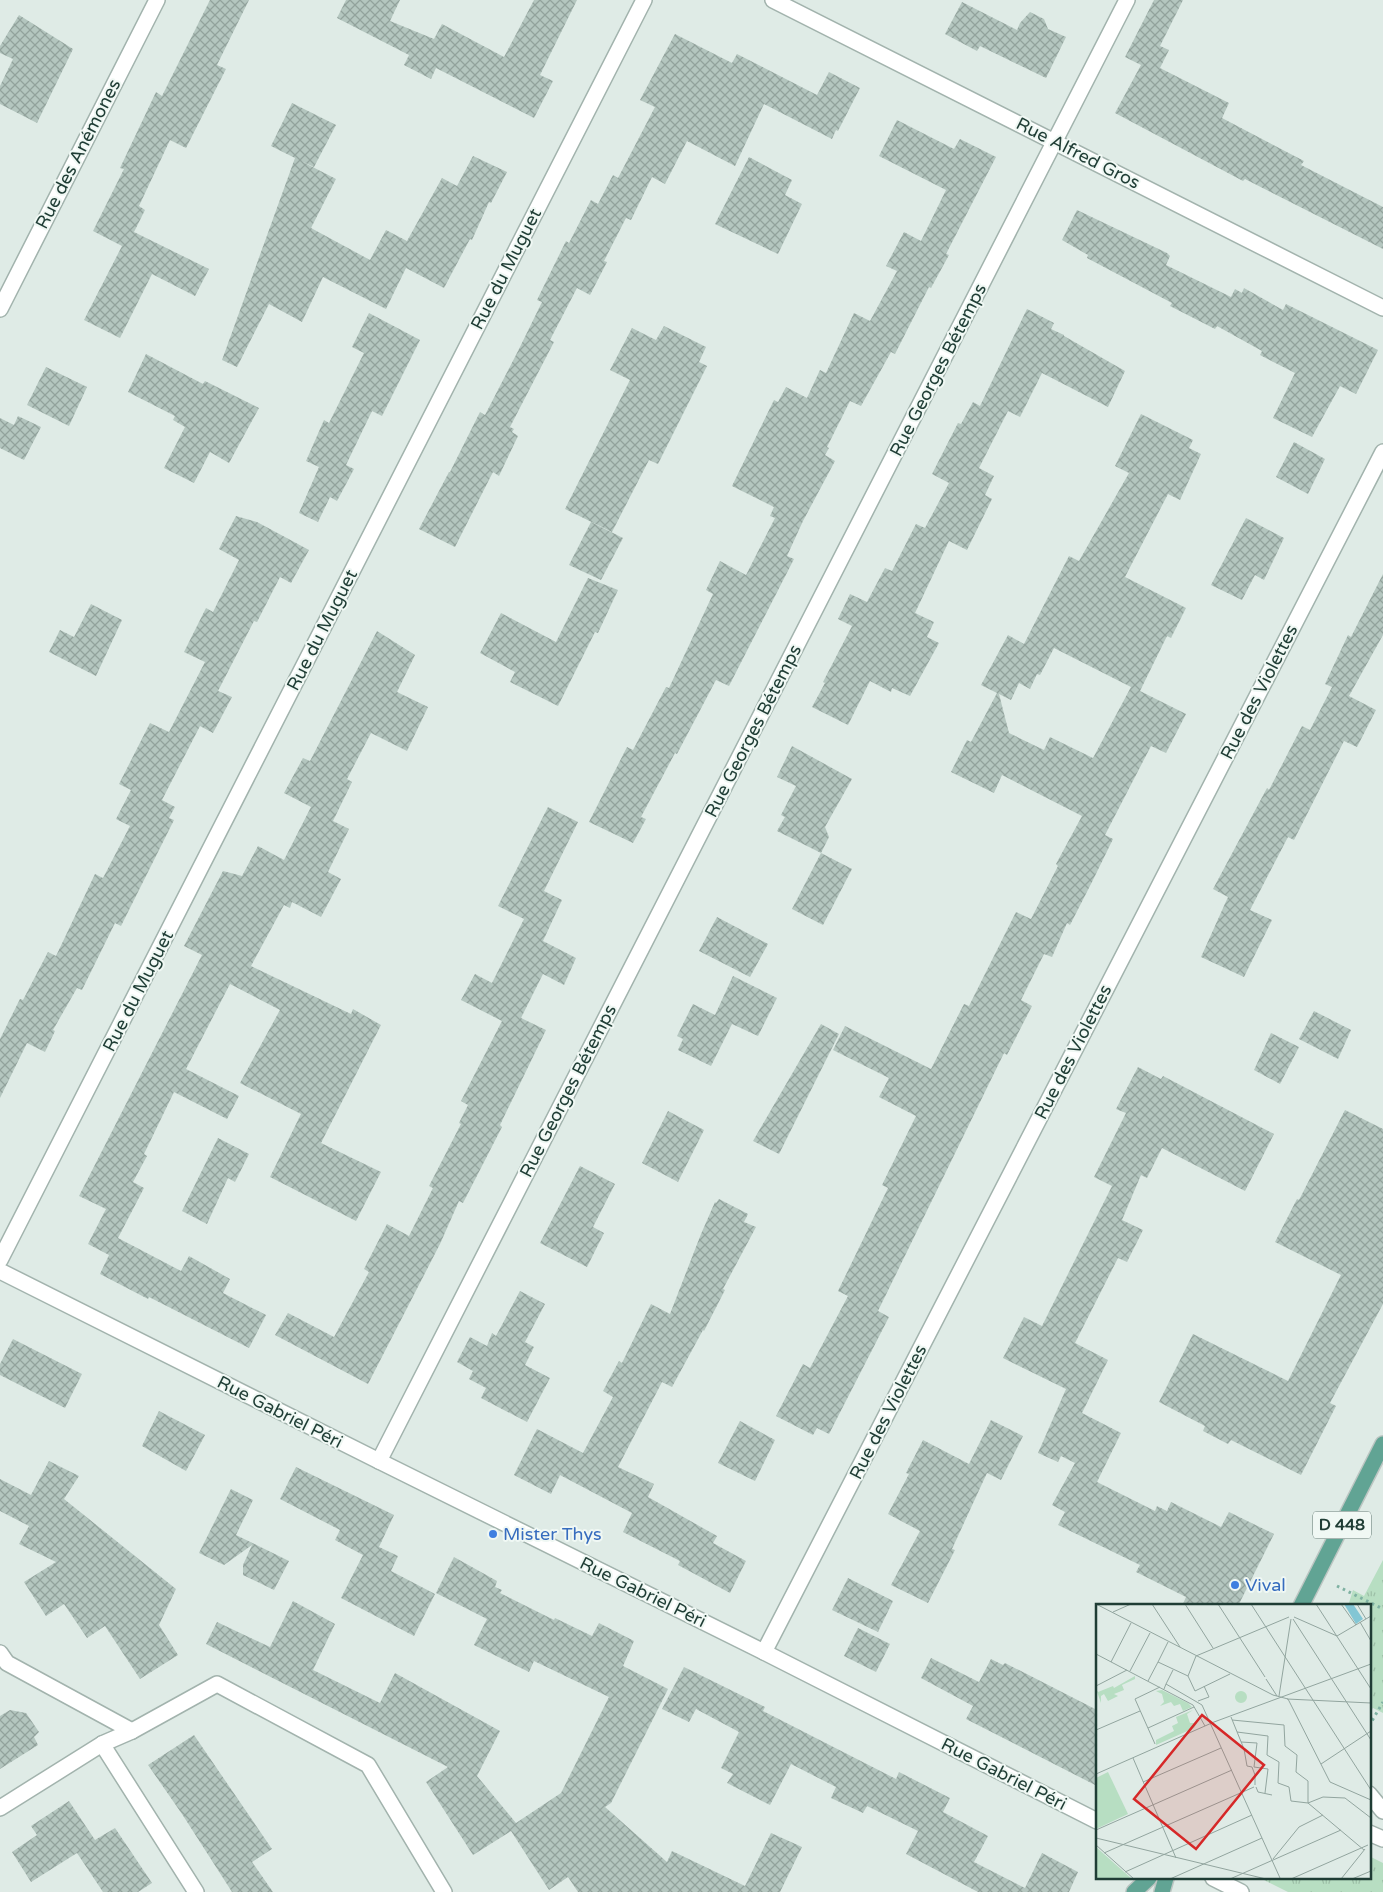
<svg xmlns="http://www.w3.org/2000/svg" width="1383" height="1892" font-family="'Varela Round',sans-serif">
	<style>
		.grass { fill: url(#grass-tufts) }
		.building { fill: url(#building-cross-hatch); fill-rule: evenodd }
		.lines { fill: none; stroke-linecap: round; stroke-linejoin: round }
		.minor-casing { stroke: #a2b3ad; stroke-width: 18 }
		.major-casing { stroke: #bcc5c2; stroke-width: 18 }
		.path { stroke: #7eb1a2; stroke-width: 3; stroke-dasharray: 2.5 4; stroke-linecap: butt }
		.minor { stroke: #fff; stroke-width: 15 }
		.major { stroke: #61a494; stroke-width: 15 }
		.shop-dot { fill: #3f7fe0; stroke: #f0f8f4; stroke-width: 2 }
		.labels { text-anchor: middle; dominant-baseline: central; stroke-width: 4; stroke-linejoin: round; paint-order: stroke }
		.shield { fill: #f0f8f4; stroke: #5e756e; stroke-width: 1 }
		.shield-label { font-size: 16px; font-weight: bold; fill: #1f3d35 }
		.street-label { font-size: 18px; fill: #1f3d35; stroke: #f0f8f4 }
		.shop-label { font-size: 18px; fill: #366cbe; stroke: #f0f8f4; text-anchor: start }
		.inset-road { fill: none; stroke: #92a59f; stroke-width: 1 }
		.view { fill: #d62828; fill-opacity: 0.15; stroke: #d62828; stroke-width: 2.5 }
		.inset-edge { fill: none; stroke: #1f3d35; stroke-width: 2.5 }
	</style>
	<defs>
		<pattern id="grass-tufts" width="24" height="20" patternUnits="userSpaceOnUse" patternTransform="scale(1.25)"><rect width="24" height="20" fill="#b7dec2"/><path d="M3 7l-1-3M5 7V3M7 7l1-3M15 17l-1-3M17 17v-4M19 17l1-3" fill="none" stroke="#9dbfa7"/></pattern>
		<pattern id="building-cross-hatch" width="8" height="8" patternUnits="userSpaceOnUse" patternTransform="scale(1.25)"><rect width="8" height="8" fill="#b4c6bf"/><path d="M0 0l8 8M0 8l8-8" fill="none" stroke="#92a29c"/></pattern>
	</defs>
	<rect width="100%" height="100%" fill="#dfebe6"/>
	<g class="grass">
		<polygon points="1383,1560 1383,1713 1373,1708 1369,1713 1369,1606 1348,1606 1353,1590 1364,1596"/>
		<polygon points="1369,1856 1383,1863 1383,1892 1288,1892 1260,1878 1369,1878"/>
	</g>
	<g class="building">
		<polygon points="210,0 249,0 217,65 226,69 186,148 170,140 139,206 145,210 134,232 209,269 195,296 152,274 120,338 84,320 122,246 93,231 124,169 120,168 156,92 162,96"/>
		<polygon points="346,0 400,0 390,21 434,39 442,24 504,57 534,0 577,0 540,75 553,81 534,118 436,68 431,79 404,65 409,55 337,18"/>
		<polygon points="1154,0 1183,0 1160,46 1169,50 1160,68 1229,103 1222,118 1304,161 1301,165 1383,207 1383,249 1245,179 1243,181 1115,113 1141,65 1125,57"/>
		<polygon points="962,2 1017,30 1020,23 1030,12 1044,19 1048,29 1066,37 1046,78 980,46 977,51 945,34"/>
		<polygon points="19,15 73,49 37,123 0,104 0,86 13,59 0,53 0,46"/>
		<polygon points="675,34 732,63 737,54 817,95 829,72 860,88 838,131 836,130 832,139 764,104 735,166 687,141 665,184 652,177 631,220 626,218 604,261 607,262 590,295 577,288 550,340 554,342 510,427 514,429 512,432 518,436 499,476 493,472 455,547 419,529 449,472 450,472 480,412 485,415 518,351 542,302 537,300 566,241 569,243 591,200 598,204 613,175 618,178 655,107 640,100"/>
		<polygon points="292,103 336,125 314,167 301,161 336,179 311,228 370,260 386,230 407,241 442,178 457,186 473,156 507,172 491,203 489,202 472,240 470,239 444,288 406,268 386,309 323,277 302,322 269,304 237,367 222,360 295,158 271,146"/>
		<polygon points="897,120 954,149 960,139 996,157 946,254 949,255 931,288 929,287 895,354 891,352 861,406 850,401 827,447 829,448 825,455 835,461 803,521 787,556 794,559 729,686 716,680 677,754 675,753 641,817 646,819 633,843 589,822 627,747 633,750 666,687 669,688 713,594 706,590 720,561 746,575 775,518 770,516 774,507 732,486 774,400 778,402 786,387 807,398 820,370 826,373 854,313 870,321 897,271 886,266 904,232 921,241 946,190 879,156"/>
		<polygon points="749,157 792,180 785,195 802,204 778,254 715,224"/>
		<polygon points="1077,210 1167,253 1170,256 1166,265 1231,297 1235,289 1242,293 1244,288 1283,310 1286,304 1378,350 1356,394 1340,386 1312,437 1273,418 1295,373 1260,355 1262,351 1217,326 1215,329 1170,306 1172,303 1087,258 1088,255 1062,240"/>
		<polygon points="1027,309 1054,323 1051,329 1064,335 1064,336 1125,371 1108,407 1042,373 1020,417 1008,411 979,468 994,476 985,495 992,499 967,550 949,541 915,613 934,622 927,637 939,643 910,696 892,688 891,692 870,681 848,725 812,707 825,683 823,682 852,626 838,619 850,594 867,602 885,568 892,571 916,524 925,528 949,483 932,474 958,423 961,424 973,402 980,406"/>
		<polygon points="369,313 420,340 382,416 372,411 346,465 354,469 337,501 330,497 318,522 299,513 319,467 306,461 324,420 329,423 364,353 352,347"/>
		<polygon points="664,326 706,347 699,362 707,366 658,464 649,460 612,532 565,509 630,380 610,370 632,328 656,340"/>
		<polygon points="146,354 203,384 205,381 259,408 229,463 210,452 194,483 164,468 185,427 173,420 175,416 128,392"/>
		<polygon points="46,367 87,387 69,426 27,405"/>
		<path d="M 1141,414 L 1193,440 L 1189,448 L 1201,454 L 1180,500 L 1168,494 L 1125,577 L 1186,608 L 1171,638 L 1167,636 L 1140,691 L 1186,714 L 1166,753 L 1151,746 L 1105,835 L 1113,839 L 1092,882 L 1070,925 L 1067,923 L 1052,957 L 1044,954 L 1021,1000 L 1032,1006 L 1007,1055 L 1004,1053 L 878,1311 L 889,1317 L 829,1434 L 817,1428 L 813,1435 L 776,1416 L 803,1364 L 810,1368 L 848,1296 L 838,1291 L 888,1188 L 882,1185 L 916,1116 L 879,1097 L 889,1078 L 833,1050 L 845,1026 L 931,1069 L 964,1004 L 969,1006 L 1016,912 L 1031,919 L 1058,866 L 1056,864 L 1082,816 L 1002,775 L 994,793 L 951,772 L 967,740 L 971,742 L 997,693 L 981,685 L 1008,635 L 1024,644 L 1069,556 L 1079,561 L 1129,473 L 1115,466 ZM 1054,648 L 1131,687 L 1093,758 L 1050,737 L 1044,750 L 1009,733 L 999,694 L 1011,700 L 1019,683 L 1030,689 L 1037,674 L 1040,675 Z"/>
		<polygon points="18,416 41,427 24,460 0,448 0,418 14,425"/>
		<polygon points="1294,442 1325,459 1308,494 1276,477"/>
		<polygon points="236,516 257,522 309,550 291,583 280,577 257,622 254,621 218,691 232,697 213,733 200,726 162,800 175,807 169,818 174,820 121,926 115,923 82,990 77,988 53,1030 55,1031 45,1052 27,1043 0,1098 0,1039 20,999 23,1000 48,952 56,956 95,874 103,878 130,826 116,819 131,790 119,784 150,723 169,732 205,662 184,652 206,608 213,612 239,560 219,549"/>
		<polygon points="1246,518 1284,538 1264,580 1255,575 1242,600 1211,585"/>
		<polygon points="591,522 623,538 601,580 569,565"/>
		<polygon points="1383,574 1383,635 1349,696 1376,710 1357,747 1344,741 1294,840 1288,837 1250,910 1272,920 1244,977 1201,957 1228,897 1213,889 1267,788 1269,790 1302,726 1310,730 1332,687 1325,684 1348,635 1351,637"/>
		<polygon points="588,578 618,590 598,633 595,632 558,706 510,682 515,672 480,653 501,613 556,642"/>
		<polygon points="91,604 122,620 96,676 49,652 60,630 74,637"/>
		<polygon points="377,631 415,655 397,692 428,707 407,751 371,733 347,779 352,782 333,821 349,829 328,872 341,879 321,917 292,902 290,908 284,905 251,966 351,1014 353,1009 381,1025 321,1143 381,1172 356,1221 270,1177 301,1114 240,1083 280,1010 230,984 186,1069 239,1096 227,1119 174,1092 144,1154 147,1156 133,1182 144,1188 118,1238 181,1271 189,1256 230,1279 223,1293 266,1315 249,1348 149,1297 148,1299 100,1274 109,1255 88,1244 106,1209 79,1196 202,955 184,946 223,871 242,876 258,846 284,860 311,807 284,793 303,758 310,761"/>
		<polygon points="792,746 852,779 825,827 829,837 821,853 777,831 785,817 781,815 796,786 777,777"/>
		<polygon points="548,807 578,822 544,891 562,900 543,941 576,958 564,985 543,974 521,1018 546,1030 500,1125 502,1127 463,1203 459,1201 440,1244 368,1384 275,1335 288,1313 334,1337 369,1272 364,1269 387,1224 409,1236 433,1188 429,1186 461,1124 459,1123 468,1105 461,1101 502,1021 461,1000 475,974 492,983 524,919 498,906"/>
		<polygon points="821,853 852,869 823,925 792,909"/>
		<polygon points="717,917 768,944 750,977 699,951"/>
		<polygon points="733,976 777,998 758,1036 732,1024 711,1066 678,1050 683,1039 677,1036 693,1004 715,1015"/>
		<polygon points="1314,1011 1351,1030 1338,1059 1299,1039"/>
		<polygon points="821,1024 839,1034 779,1154 753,1141"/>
		<polygon points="1271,1033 1299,1047 1280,1084 1254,1070"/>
		<polygon points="1138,1067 1161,1079 1163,1076 1274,1134 1245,1191 1162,1148 1147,1178 1141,1175 1122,1220 1143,1230 1127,1262 1118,1258 1075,1343 1108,1360 1082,1413 1121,1433 1097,1482 1155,1511 1157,1506 1167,1511 1171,1502 1221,1527 1229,1512 1274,1534 1238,1606 1182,1606 1186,1597 1136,1572 1140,1565 1058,1525 1065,1512 1052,1505 1075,1463 1061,1456 1058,1462 1038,1453 1066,1389 1003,1358 1024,1317 1042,1326 1112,1186 1094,1177 1126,1113 1116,1109"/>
		<polygon points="1345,1110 1383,1129 1383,1304 1330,1403 1336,1406 1301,1475 1231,1440 1228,1444 1203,1431 1205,1426 1159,1402 1193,1334 1288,1381 1341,1275 1275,1242 1297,1199 1299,1200"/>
		<polygon points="668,1111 704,1130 678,1182 642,1163"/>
		<polygon points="218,1138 249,1154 235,1182 228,1178 207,1224 182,1211"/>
		<polygon points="580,1166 615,1184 593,1227 604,1233 587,1267 540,1243"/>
		<polygon points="719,1199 748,1214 744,1222 756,1227 723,1289 725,1290 704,1331 703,1330 672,1387 662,1382 618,1467 654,1484 648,1497 717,1536 713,1543 746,1561 730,1593 678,1565 680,1561 623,1532 632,1513 560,1475 551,1494 514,1475 537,1429 583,1453 613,1397 603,1391 619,1361 622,1363 651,1304 670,1314 701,1234 715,1202 716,1203"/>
		<polygon points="520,1291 545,1304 525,1342 534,1347 525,1365 550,1378 527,1422 481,1398 486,1388 469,1379 473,1371 457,1362 470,1337 487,1346 492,1333 496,1336"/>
		<polygon points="13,1339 82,1374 65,1408 0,1375 0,1364"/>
		<polygon points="159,1411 205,1435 186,1471 142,1446"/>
		<polygon points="991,1420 1023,1436 1001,1480 987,1473 952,1549 955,1550 928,1603 891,1585 920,1531 888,1514 909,1474 906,1473 923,1440 969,1464"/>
		<polygon points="740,1421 775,1440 755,1481 718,1463"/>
		<polygon points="49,1461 79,1476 64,1499 176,1589 159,1625 178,1655 140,1679 105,1626 87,1638 64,1604 46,1616 24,1582 56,1562 19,1544 29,1526 0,1511 0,1479 31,1495"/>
		<polygon points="296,1467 394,1515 379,1547 398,1556 391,1571 435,1594 414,1636 341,1598 363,1555 335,1540 340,1530 280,1499"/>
		<polygon points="231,1489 253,1500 236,1535 289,1561 274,1590 243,1575 243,1565 252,1545 224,1565 199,1553"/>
		<polygon points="454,1557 497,1581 495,1587 502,1590 500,1593 554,1620 555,1618 592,1636 599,1623 634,1641 623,1666 668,1689 611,1803 605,1807 667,1862 672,1851 745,1886 771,1833 802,1847 780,1892 578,1892 568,1877 549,1890 511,1831 473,1855 426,1782 448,1767 206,1644 217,1622 270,1647 293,1601 335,1624 313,1670 380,1703 395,1673 500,1731 477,1776 516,1823 561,1793 609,1697 534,1661 529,1672 474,1645 487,1619 436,1593"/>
		<polygon points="848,1578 893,1601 878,1632 832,1610"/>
		<polygon points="858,1628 890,1644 876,1672 844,1656"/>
		<polygon points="931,1658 979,1682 991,1659 1003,1665 1005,1663 1097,1710 1097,1786 966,1719 973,1706 921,1678"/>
		<polygon points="684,1667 765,1707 763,1711 896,1779 899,1772 950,1798 943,1812 988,1836 974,1862 1025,1888 1042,1853 1078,1872 1069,1892 978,1892 906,1854 918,1831 867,1806 863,1813 831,1798 836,1787 791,1764 770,1805 727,1783 733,1774 721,1768 739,1732 696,1709 689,1722 662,1709"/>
		<polygon points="10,1710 26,1713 39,1732 34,1737 38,1745 0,1769 0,1716"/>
		<polygon points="194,1735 272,1849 252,1862 273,1892 232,1892 182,1814 148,1765"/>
		<polygon points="69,1801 95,1840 115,1828 152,1883 138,1892 103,1892 77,1853 31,1882 12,1852 37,1835 31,1826"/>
	</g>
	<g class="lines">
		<g class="minor-casing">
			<g id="minor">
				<polyline points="773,0 1383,308"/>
				<polyline points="0,309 157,0"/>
				<polyline points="0,1260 644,0"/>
				<polyline points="0,1271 379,1461 764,1652 1097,1821"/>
				<polyline points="379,1461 1127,0"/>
				<polyline points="764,1652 1383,452"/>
				<polyline points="0,1653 7,1663 132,1731 217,1684 368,1765 444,1892"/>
				<polyline points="102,1744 196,1892"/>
				<polyline points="1369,1794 1383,1811"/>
				<polyline points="0,1808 102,1744 132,1731"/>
				<polyline points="1369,1833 1383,1839"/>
				<polyline points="1213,1878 1241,1892"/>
			</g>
		</g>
		<g class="major-casing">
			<g id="major">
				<polyline points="1301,1606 1383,1444"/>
				<polyline points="1134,1892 1149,1878"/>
				<polyline points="1162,1892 1166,1878"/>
			</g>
		</g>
		<g class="path">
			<polyline points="1337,1586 1383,1609"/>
			<polyline points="1369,1726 1383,1702"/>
		</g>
		<use href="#minor" class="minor"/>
		<use href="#major" class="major"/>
	</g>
	<g class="shop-dot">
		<circle cx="493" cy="1534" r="5"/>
		<circle cx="1235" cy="1585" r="5"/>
	</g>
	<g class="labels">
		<rect class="shield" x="1313" y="1511.5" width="58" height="27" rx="4"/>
		<g class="shield-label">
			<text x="1342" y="1525">D 448</text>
		</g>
		<g class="street-label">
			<text transform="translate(1078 153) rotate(27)">Rue Alfred Gros</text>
			<text transform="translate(78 154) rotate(-63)">Rue des Anémones</text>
			<text transform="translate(506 269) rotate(-63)">Rue du Muguet</text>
			<text transform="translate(938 370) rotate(-63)">Rue Georges Bétemps</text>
			<text transform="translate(322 630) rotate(-63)">Rue du Muguet</text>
			<text transform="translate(1259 692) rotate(-63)">Rue des Violettes</text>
			<text transform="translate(753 731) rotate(-63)">Rue Georges Bétemps</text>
			<text transform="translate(138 991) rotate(-63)">Rue du Muguet</text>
			<text transform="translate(1073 1052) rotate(-63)">Rue des Violettes</text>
			<text transform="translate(568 1091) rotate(-63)">Rue Georges Bétemps</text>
			<text transform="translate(280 1412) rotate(27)">Rue Gabriel Péri</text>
			<text transform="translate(888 1412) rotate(-63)">Rue des Violettes</text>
			<text transform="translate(643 1592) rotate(26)">Rue Gabriel Péri</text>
			<text transform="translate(1004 1774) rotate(27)">Rue Gabriel Péri</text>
		</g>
		<g class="shop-label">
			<text x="503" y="1534">Mister Thys</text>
			<text x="1245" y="1585">Vival</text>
		</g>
	</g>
	<g transform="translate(1096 1604)">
		<rect width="275" height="275" fill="#dfebe6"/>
		<path d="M 39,72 L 39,75 L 26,81 L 28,86 L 18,90 L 22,92 L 12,97 L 8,90 L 5,92 L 5,99 L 0,85 L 2,88 L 17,82 L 18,84 ZM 66,86 L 92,99 L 96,103 L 87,107 L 84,100 L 78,102 L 75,98 L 64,102 L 68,98 L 66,90 L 60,87 ZM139 93a6 6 0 1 1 12 0a6 6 0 1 1-12 0ZM 97,106 L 91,110 L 94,119 L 101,119 L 98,124 L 60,141 L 60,136 L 78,127 L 76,122 L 82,119 L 80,113 Z" fill="#b7dec2"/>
		<path d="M 0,243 L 36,275 L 0,275 Z" fill="#b7dec2"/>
		<path d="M 12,168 L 32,210 L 0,225 L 0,174 Z" fill="#b7dec2"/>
		<path d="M 248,0 L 257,0 L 267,15 L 260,20 Z" fill="#83c6d4"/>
		<path class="inset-road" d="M 0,0 L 177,91 L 192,95M 56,0 L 84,43M 89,0 L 117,44M 122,0 L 169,73M 155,0 L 275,186M 220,0 L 275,85M 245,0 L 260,21M 261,0 L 270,15M 17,8 L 35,0M 198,13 L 241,32 L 275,12M 197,15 L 275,136M 264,18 L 275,37M 72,38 L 62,58 L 92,72M 0,50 L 97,101 L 109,122M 15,58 L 35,19M 34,67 L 54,29M 134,70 L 99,87 L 92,72 L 100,52 L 193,13M 170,75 L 181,92M 52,77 L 62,58M 70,80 L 77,66M 0,82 L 31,66M 68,85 L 70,80 L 106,101 L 184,274M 183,92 L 195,15M 191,95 L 275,99M 192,95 L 234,178 L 275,196M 102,97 L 113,93 L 108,82M 135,113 L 148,145 L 151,162 L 156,163 L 159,171 L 159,181M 136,116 L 188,121 L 189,142 L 201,151 L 200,168 L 212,177 L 212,199M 52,124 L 98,103M 0,126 L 44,107M 141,128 L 172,132 L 171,151 L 183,158 L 182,179 L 193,183 L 195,197 L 212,199M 145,138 L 161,139 L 158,163M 59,140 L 39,95 L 64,83M 37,154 L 80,254M 225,160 L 275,127M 158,163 L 172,165 L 169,189M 0,170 L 118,118 L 275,60M 47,178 L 125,144M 160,183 L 162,188 L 176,191M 212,199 L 268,246M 212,199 L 227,193 L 249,194 L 275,214M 0,226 L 136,166M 0,234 L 170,275M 0,241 L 38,275M 8,249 L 158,183M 177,255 L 203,223 L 227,211M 29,268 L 156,211M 74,275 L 166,234M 134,275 L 245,226M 195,275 L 272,241M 245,275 L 269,245M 256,275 L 275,267"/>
		<path class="view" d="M 106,111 L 168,161 L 100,245 L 38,195 Z"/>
		<rect width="275" height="275" class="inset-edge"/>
	</g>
</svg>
